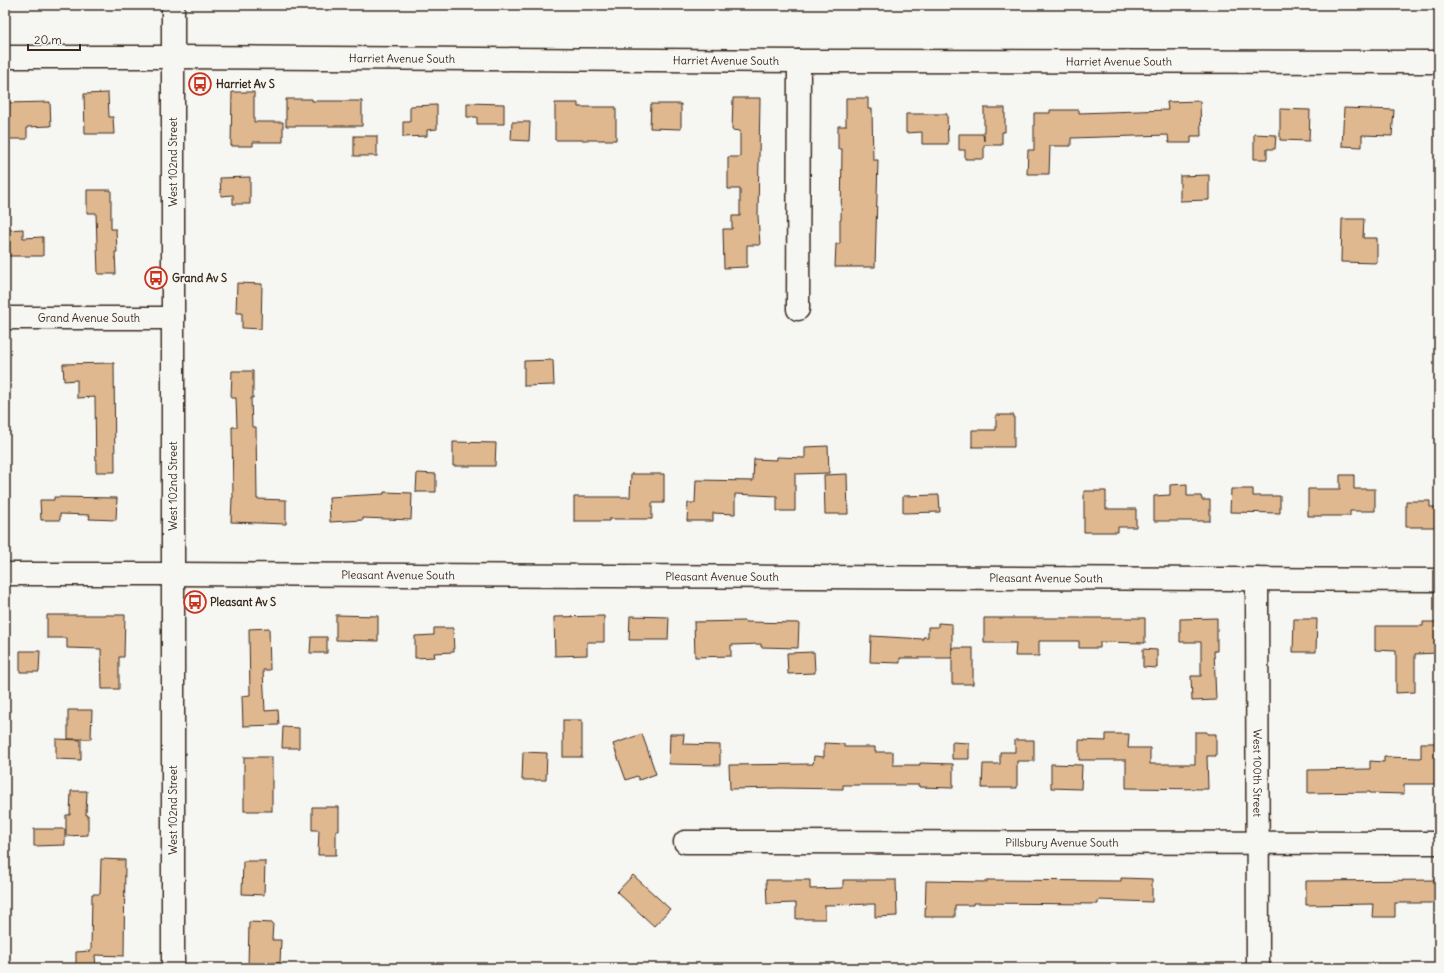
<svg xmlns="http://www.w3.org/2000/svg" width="1444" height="973" font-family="Delius,sans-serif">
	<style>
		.building { fill: #dfb88f; stroke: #3b2a1e }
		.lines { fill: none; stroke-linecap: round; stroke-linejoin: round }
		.minor-casing { stroke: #3b2a1e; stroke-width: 25 }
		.minor { stroke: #f6f6f2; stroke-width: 22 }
		.labels { text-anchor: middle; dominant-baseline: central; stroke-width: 4; stroke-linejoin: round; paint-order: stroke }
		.street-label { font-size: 11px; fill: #3b2a1e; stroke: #f6f6f2 }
		.poi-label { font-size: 11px; font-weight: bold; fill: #3b2a1e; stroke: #f6f6f2; text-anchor: start }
	</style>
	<rect width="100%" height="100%" fill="#f6f6f2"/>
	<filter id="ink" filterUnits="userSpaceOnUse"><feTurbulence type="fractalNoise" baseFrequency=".025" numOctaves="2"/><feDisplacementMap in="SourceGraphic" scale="8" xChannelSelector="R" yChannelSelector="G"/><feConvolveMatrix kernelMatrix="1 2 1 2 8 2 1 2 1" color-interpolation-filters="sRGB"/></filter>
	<g filter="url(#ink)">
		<g class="building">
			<polygon points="232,92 254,92 254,122 283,122 283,142 253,142 253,146 231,146"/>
			<polygon points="108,93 109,117 113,117 114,134 85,134 84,94"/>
			<polygon points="733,98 760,98 758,216 760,245 747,245 747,267 724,268 723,229 732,229 732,216 740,216 740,189 728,189 728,157 740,157 740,131 732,130"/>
			<polygon points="846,98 868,98 868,109 872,109 873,160 878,160 875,267 835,267 836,244 840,244 840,220 841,220 842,149 838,149 838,126 846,126"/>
			<polygon points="286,99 312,99 312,101 362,101 362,126 286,126"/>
			<polygon points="1200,101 1201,136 1191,136 1191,143 1169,143 1168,135 1071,138 1071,146 1050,146 1049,174 1027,174 1028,150 1034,150 1034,113 1050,113 1050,110 1079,110 1079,113 1168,110 1167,102"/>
			<polygon points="50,102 51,126 27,127 27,139 5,139 5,103"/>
			<polygon points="467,103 504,104 504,124 477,124 477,117 467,117"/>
			<polygon points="555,103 578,103 578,107 616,107 616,140 555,140"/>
			<polygon points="651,104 681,104 681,129 650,128"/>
			<polygon points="437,105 437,129 427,130 427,136 403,137 403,122 410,122 410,106"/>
			<polygon points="984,108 1005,108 1005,132 1002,132 1002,145 984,145 984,159 965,159 965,150 959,150 959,134 983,134 984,141"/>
			<polygon points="1344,108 1394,110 1392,136 1362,135 1362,147 1342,146"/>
			<polygon points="1280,109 1310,110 1309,141 1280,140"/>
			<polygon points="906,114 947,114 948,144 922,144 922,132 906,133"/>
			<polygon points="512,122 530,122 529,141 511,140"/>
			<polygon points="1254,134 1276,135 1275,149 1267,149 1267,159 1254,159"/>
			<rect x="354" y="136" width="23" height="20"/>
			<polygon points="1209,175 1209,200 1180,201 1180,176"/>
			<polygon points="250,177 250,204 233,204 233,195 221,196 220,178"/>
			<polygon points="87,190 111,190 111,229 116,229 117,252 115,252 116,274 98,274 96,213 87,213"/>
			<polygon points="1342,219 1364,219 1363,238 1377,238 1377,263 1341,262"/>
			<polygon points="23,229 23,238 43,237 43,256 5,256 5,235 8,235 7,230"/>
			<polygon points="237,283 262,284 261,329 242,328 242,313 236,313"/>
			<polygon points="553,360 554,385 524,386 524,361"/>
			<polygon points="114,363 115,472 96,472 95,397 77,398 77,380 64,381 63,364"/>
			<polygon points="232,371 253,371 253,398 251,398 252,427 256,427 257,499 286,500 286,524 231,522 232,498 233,498 232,427 237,427 236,398 231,398"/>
			<polygon points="996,415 1014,415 1014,447 972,447 972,430 996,430"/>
			<polygon points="453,442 496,443 495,466 453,466"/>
			<polygon points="828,446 829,473 795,474 795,511 777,511 777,496 735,494 735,514 713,513 713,521 687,521 688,503 695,503 696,480 753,481 754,459 777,460 777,457 805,458 805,447"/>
			<polygon points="417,473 436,474 436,492 416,492"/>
			<polygon points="631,474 664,474 664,503 652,503 652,519 609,519 609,521 574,521 574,497 630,497"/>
			<polygon points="847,474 848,514 825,514 824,475"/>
			<polygon points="1340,475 1354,475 1354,489 1375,489 1375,511 1350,511 1350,516 1308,516 1308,489 1340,489"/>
			<polygon points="1187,484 1187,496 1201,496 1202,500 1210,500 1210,521 1154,521 1154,496 1170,495 1170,485"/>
			<polygon points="1231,489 1253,489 1253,496 1280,496 1280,513 1230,512"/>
			<polygon points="1084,491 1106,491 1106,509 1136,509 1136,527 1118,527 1118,532 1084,532"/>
			<polygon points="384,492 412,493 411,520 363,518 363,520 330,522 329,497 384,494"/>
			<polygon points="939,495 940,512 903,513 903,496"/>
			<polygon points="54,497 117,498 116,520 89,519 90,515 60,514 60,520 41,520 40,500 54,500"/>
			<polygon points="1406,501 1430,501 1430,507 1439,507 1439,527 1406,527"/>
			<polygon points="47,615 125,615 124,657 119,657 119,689 102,689 101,649 67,648 67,638 47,638"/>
			<polygon points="336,615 378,616 378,641 336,640"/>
			<polygon points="604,616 604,642 587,642 587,655 555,656 554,617"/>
			<polygon points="630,616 669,617 668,640 629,640"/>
			<polygon points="984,618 1145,618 1145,643 1100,642 1100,648 1079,648 1079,641 1039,641 1039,656 1015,656 1016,643 984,643"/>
			<polygon points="1217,618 1217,651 1214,651 1216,700 1192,701 1191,676 1201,676 1201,642 1180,642 1180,619"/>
			<polygon points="1294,619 1317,619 1316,652 1293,652"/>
			<polygon points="745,621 745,622 799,623 798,648 761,647 761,644 731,645 731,656 695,657 694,622"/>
			<polygon points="1423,622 1439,622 1439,653 1415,654 1415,692 1396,693 1396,651 1375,650 1375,626 1423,626"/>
			<polygon points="938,623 952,624 952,658 900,658 900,663 870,662 871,636 923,639 923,637 928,637 928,627 938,627"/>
			<polygon points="269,628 270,670 263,670 265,711 278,710 279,725 243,726 242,696 250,695 249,629"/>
			<polygon points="434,628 453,628 454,652 434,653 435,657 415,658 415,636 434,635"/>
			<polygon points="311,637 327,637 327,653 310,653"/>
			<rect x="952" y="648" width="21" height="36"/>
			<polygon points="1143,649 1157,650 1157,668 1143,667"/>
			<polygon points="20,651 40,651 39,672 20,672"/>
			<polygon points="814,652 815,673 788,674 787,653"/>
			<polygon points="68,710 92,710 91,739 68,739"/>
			<rect x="563" y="720" width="19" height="37"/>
			<polygon points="283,727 299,728 299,748 282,748"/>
			<polygon points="1195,732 1207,732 1207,734 1216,734 1216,756 1207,756 1208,789 1126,788 1126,760 1079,760 1079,740 1106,741 1106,734 1129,734 1128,748 1150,748 1150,764 1195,764"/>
			<polygon points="642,734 656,774 639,780 637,776 626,780 613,744"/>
			<polygon points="670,734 684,734 683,744 720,745 720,765 669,764"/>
			<polygon points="56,739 81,740 81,760 56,759"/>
			<polygon points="1015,740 1034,740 1034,761 1017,761 1017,788 982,788 983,764 1000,764 1000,752 1015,752"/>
			<polygon points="952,742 969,743 969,759 952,759"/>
			<polygon points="824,743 844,744 844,747 875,747 875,752 893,752 893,765 920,765 920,763 953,764 953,788 919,787 919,785 843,785 843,789 780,788 730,789 729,765 813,764 814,756 824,757"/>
			<polygon points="1421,743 1439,743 1439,784 1404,784 1404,794 1370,793 1370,792 1308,793 1308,770 1370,769 1370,761 1384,762 1384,757 1421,758"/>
			<polygon points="523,752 547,753 546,780 522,780"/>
			<rect x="244" y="757" width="28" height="54"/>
			<polygon points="1051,764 1082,765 1081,789 1051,788"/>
			<polygon points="71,791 87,791 86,815 88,815 88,835 66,836 66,815 70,815"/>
			<polygon points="312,807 339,807 339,831 336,830 336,855 318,855 319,830 312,830"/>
			<polygon points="34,829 65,829 65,845 34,846"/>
			<polygon points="101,859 125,860 124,956 95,955 96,968 76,968 76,952 91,951 92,894 100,894"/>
			<polygon points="243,861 265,861 264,895 242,894"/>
			<polygon points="633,875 670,909 654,926 617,892"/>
			<polygon points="1121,878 1152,879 1152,902 1098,900 1098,904 973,903 973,905 955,905 955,917 925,917 926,881 987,882 987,880 1121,881"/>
			<polygon points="766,880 810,880 810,889 843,888 843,880 896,880 897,916 875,917 875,904 825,905 825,919 796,919 796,903 767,904"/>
			<polygon points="1439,880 1439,903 1395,903 1395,917 1372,917 1373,904 1306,905 1306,881"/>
			<polygon points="249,922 273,923 272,940 281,940 280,963 273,963 272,968 248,968"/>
		</g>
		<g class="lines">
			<g class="minor-casing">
				<g id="minor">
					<path id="s1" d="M 5,57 L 173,57 L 799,61 L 1439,62"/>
					<polyline points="798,309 799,61"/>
					<path id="s2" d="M 5,318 L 173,318"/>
					<path id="s3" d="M 5,574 L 173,574 L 1439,580"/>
					<path id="s4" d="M 1257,579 L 1258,968"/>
					<path id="s5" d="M 685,842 L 1439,843"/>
					<polyline points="173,968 173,5"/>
				</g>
			</g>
			<use href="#minor" class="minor"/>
		</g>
	</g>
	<defs>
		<g id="bus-ring" transform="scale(1.15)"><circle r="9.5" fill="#f6f6f2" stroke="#c8321e" stroke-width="1.5"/><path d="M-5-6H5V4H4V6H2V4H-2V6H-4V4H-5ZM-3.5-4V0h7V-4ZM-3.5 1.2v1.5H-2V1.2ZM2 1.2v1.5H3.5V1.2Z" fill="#c8321e"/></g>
	</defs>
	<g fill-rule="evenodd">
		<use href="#bus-ring" x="200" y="84"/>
		<use href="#bus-ring" x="156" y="278"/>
		<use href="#bus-ring" x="195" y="602"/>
	</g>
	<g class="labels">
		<g class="street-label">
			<text stroke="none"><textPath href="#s1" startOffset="397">Harriet Avenue South</textPath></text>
			<text stroke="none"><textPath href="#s1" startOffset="721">Harriet Avenue South</textPath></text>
			<text stroke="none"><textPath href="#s1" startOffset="1114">Harriet Avenue South</textPath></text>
			<text transform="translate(173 162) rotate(-90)">West 102nd Street</text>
			<text stroke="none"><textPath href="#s2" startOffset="84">Grand Avenue South</textPath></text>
			<text transform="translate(173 486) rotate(-90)">West 102nd Street</text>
			<text stroke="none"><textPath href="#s3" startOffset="393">Pleasant Avenue South</textPath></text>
			<text stroke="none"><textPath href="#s3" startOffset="717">Pleasant Avenue South</textPath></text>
			<text stroke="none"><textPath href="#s3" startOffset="1041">Pleasant Avenue South</textPath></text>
			<text stroke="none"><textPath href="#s4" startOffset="194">West 100th Street</textPath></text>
			<text transform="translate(173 810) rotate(-90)">West 102nd Street</text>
			<text stroke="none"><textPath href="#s5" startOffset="377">Pillsbury Avenue South</textPath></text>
		</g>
		<g class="poi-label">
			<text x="216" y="84">Harriet Av S</text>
			<text x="172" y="278">Grand Av S</text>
			<text x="210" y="602">Pleasant Av S</text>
		</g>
	</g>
	<rect width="1444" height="973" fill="none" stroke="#f6f6f2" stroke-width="20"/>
	<rect x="10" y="10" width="1424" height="953" fill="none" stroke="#3b2a1e" stroke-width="1.5" filter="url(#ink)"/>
	<path d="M28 44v6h52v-6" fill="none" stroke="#3b2a1e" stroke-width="2"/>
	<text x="34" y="44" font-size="12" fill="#3b2a1e" stroke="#f6f6f2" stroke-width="3" paint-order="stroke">20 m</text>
</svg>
